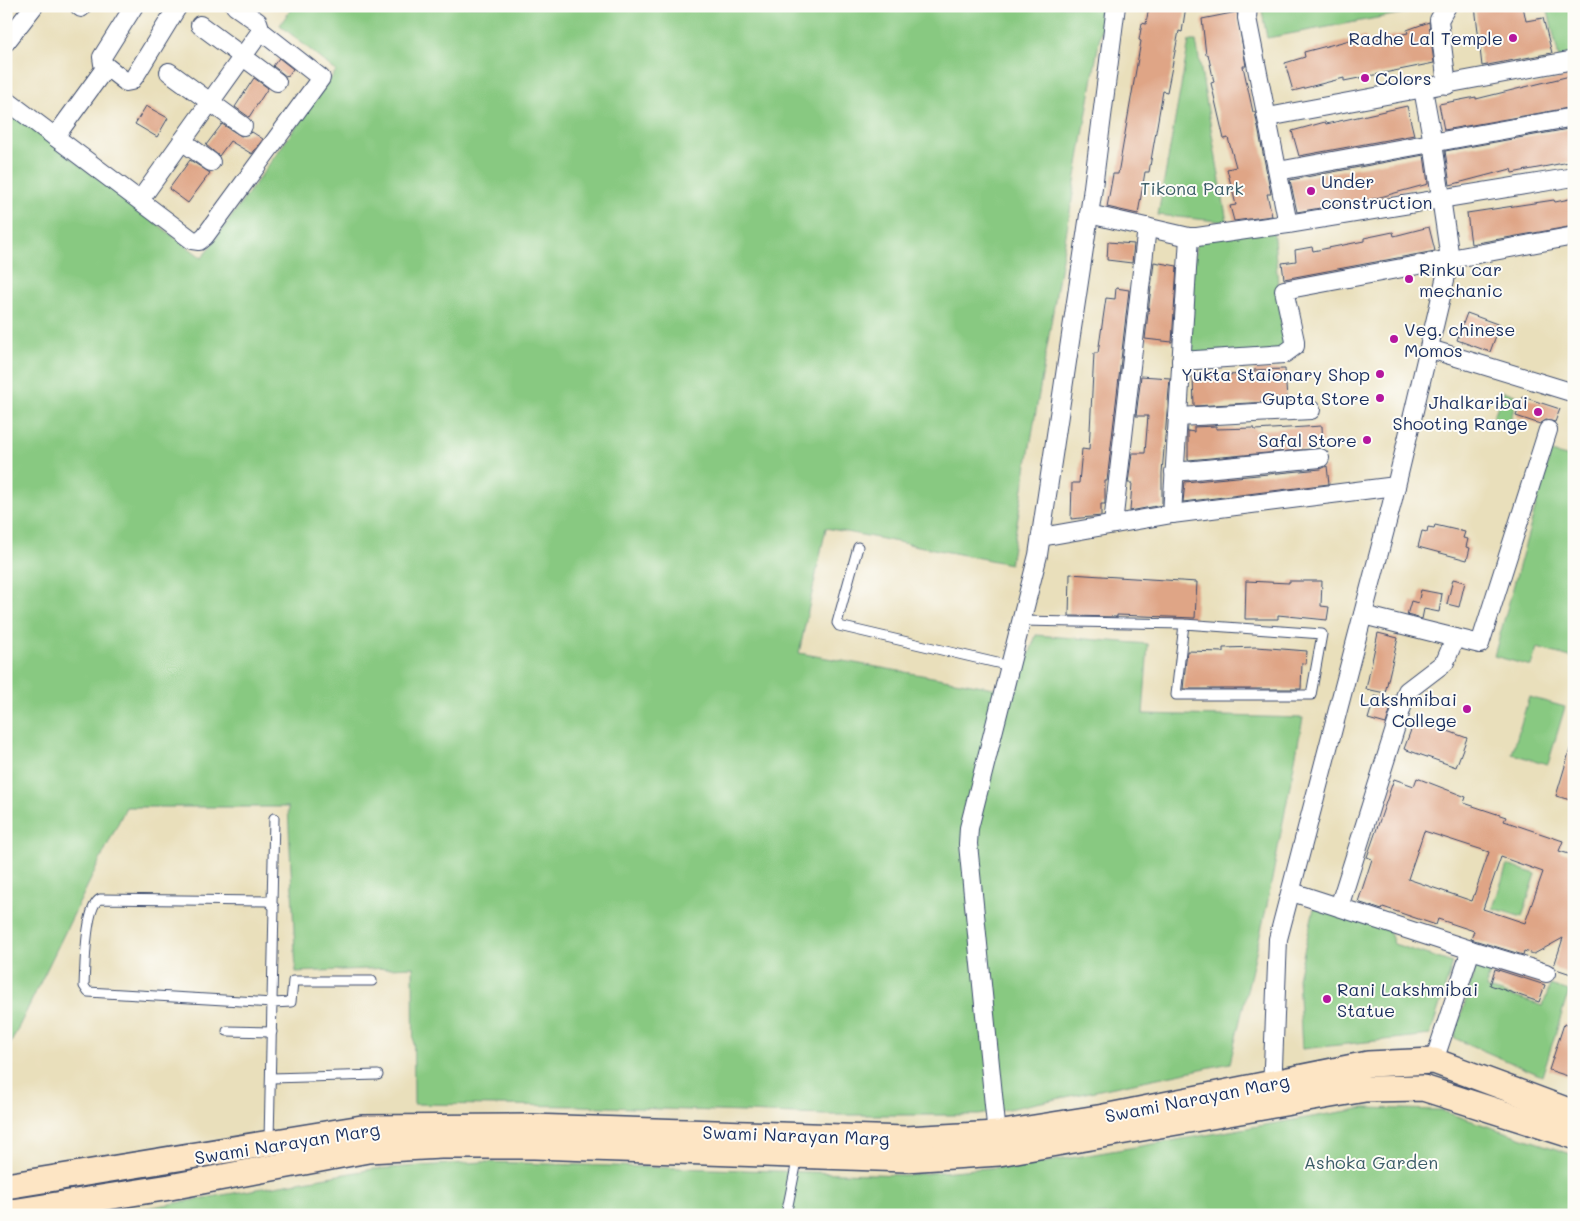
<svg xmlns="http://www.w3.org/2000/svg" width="1580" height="1221" font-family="Mali,sans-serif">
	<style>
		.green { fill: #88c981; stroke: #527c70 }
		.building { fill: #dfa586; fill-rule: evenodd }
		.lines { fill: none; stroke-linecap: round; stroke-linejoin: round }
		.service-casing { stroke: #3a496c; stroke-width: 11 }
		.minor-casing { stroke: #3a496c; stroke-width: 20 }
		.secondary-casing { stroke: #3a496c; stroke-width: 28 }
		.service { stroke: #fff; stroke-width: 9 }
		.minor { stroke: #fff; stroke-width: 18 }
		.secondary { stroke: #fde5c4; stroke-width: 25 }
		.poi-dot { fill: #b5179e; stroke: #fdfcf7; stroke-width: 2 }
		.labels { text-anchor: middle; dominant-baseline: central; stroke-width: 4; stroke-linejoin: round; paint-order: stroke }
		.poi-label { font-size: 18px; fill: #1b2f5e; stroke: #fdfcf7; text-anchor: end }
		.park-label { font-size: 18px; fill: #3c5d68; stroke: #fdfcf7 }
		.street-label { font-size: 18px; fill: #1b2f5e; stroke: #fdfcf7 }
	</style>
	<rect width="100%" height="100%" fill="#fdfcf7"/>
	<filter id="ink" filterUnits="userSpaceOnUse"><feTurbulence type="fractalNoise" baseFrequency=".02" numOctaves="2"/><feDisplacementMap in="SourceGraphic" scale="10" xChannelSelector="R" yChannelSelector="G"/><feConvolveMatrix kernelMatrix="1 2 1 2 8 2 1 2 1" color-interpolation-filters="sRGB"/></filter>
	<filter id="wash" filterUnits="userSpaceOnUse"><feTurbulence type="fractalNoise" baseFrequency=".0096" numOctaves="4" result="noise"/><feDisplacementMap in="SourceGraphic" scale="20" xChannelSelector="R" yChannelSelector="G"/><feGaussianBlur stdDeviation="1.12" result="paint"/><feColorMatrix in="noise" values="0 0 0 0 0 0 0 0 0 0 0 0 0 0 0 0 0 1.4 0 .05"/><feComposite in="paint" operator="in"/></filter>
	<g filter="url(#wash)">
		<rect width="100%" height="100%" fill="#e9dfbb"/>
		<g class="green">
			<polygon points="293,6 1105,6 1010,564 826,528 799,653 1016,692 1036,635 1148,644 1143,714 1303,718 1267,905 1230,1063 979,1115 824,1115 580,1106 414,1104 413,967 296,972 288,807 126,807 6,1053 6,129 16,116 202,258 336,71 280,25"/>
			<polygon points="1261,6 1443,6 1267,38"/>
			<polygon points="1547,6 1574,6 1574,55 1559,58"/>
			<polygon points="1189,41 1196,41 1227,222 1158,215"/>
			<polygon points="1273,227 1284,354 1181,355 1197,239"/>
			<polygon points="1503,391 1518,396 1508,427 1492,422"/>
			<polygon points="1551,452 1574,458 1574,658 1537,648 1531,666 1494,656"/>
			<polygon points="1529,697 1565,707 1548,764 1512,754"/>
			<polygon points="1507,865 1536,874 1522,917 1493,908"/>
			<polygon points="1314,908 1389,930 1394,944 1453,963 1430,1035 1302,1049 1298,978"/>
			<polygon points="1477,963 1491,968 1486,988 1543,1006 1550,985 1569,991 1542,1076 1454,1038"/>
			<polygon points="1365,1108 1439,1110 1574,1155 1574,1215 106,1215 374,1169 483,1162 905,1175 1035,1164"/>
		</g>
		<g id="blocks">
			<g class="building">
				<polygon points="1149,6 1186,6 1182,32 1179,31 1167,92 1163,91 1149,172 1145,172 1138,214 1107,207 1113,174 1118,174 1141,41 1139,40 1142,23 1146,24"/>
				<polygon points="1475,6 1523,6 1526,21 1543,18 1552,53 1482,66"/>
				<polygon points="1237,12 1246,66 1243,66 1253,112 1255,112 1271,194 1267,194 1272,216 1234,221 1230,206 1236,205 1227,169 1236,167 1228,138 1224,139 1211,83 1214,82 1208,54 1206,55 1202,19"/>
				<polygon points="1429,22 1434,63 1344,81 1344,78 1293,91 1285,63 1305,57 1304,52 1365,36 1366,41 1408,33 1407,30"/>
				<polygon points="279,58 293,69 287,77 273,66"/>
				<polygon points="1574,75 1574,107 1444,130 1439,104 1476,97 1476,99"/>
				<polygon points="254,78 268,88 249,117 235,107"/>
				<polygon points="146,106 168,118 157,137 135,124"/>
				<polygon points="1407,106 1414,135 1299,156 1292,131 1325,122 1326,124"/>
				<polygon points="222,124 241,136 252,132 263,139 252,154 230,141 219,156 206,145"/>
				<polygon points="1574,128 1574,161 1512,173 1511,169 1450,185 1445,151"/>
				<polygon points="1424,155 1428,184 1373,199 1297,212 1290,180"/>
				<polygon points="190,160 210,173 188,203 169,189"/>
				<polygon points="1574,198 1574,226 1471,244 1467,213 1554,200 1555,202"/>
				<polygon points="1429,227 1435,251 1284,279 1282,263 1296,261 1295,250 1312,247 1313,251 1364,241 1364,238 1393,232 1394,236"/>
				<polygon points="1108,242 1134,244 1132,263 1107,260"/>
				<polygon points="1154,262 1177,266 1172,342 1145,339"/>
				<polygon points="1116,288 1129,290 1107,481 1105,481 1105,504 1101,504 1101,516 1071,519 1072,483 1079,483 1082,449 1089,450 1094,353 1098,353 1106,298 1115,299"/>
				<polygon points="1467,313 1500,325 1490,352 1457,340"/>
				<polygon points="1285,369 1287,401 1194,406 1193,376 1254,374 1254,370"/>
				<polygon points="1141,376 1170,378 1162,473 1162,505 1130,511 1132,483 1128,483 1132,453 1145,453 1148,416 1136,416"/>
				<polygon points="1523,397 1560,409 1555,422 1546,420 1540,424 1516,416"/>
				<polygon points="1216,426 1216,429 1254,428 1255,430 1322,426 1323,448 1188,460 1188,431 1194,432 1194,427"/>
				<polygon points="1327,466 1329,484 1183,502 1185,482 1321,469"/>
				<polygon points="1435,525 1465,532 1463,538 1468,539 1466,547 1470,548 1467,560 1418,547 1422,531 1427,532 1428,527 1434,528"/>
				<polygon points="1070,574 1197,582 1195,618 1117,615 1117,617 1069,616"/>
				<polygon points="1453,579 1465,582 1459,607 1447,604"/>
				<polygon points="1246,581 1289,583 1289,581 1322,581 1321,606 1329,607 1327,620 1278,615 1278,619 1245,619"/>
				<polygon points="1421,590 1442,594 1439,612 1424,609 1422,619 1407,615 1411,601 1418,603"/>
				<polygon points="1378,633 1398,638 1385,693 1366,689"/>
				<polygon points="1257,647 1307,651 1306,664 1302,663 1301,689 1183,689 1187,651 1223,652 1223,648"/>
				<polygon points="1375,696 1393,701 1386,724 1368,719"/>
				<polygon points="1415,719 1467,738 1456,767 1404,749"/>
				<polygon points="1571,746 1574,747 1574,801 1556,796"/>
				<path d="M 1417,778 L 1466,797 L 1464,803 L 1506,817 L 1504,821 L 1563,841 L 1559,851 L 1569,854 L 1574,863 L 1574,975 L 1556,969 L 1554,966 L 1563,938 L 1534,954 L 1524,951 L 1523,955 L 1471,939 L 1474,931 L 1438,919 L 1436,925 L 1383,907 L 1382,910 L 1358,902 L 1372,859 L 1367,857 L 1394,779 L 1414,786 ZM 1424,831 L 1489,852 L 1472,901 L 1408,879 ZM 1501,857 L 1543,872 L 1525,923 L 1483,909 Z"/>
				<polygon points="1495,969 1545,985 1539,1002 1490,985"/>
				<polygon points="1564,1024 1574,1027 1574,1078 1549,1070"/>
			</g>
		</g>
	</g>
	<g filter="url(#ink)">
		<use href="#blocks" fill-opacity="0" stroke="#3a496c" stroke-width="1"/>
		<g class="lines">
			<g class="service-casing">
				<g id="service">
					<polyline points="858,547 837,623 839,626 1010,666"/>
					<polyline points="1021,621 1184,624 1322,634 1311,695 1176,695 1184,624"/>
					<polyline points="272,903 274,818"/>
					<polyline points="227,1031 272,1032"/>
					<polyline points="271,1078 378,1075"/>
					<path d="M 269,1141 L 274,907 L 268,901 L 100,899 C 85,906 85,969 84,986 L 88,992 L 273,1003 L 291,1002 L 293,981 L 372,981"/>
					<polyline points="786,1215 798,1156"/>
				</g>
			</g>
			<g class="minor-casing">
				<g id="minor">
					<polyline points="79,6 81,8"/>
					<polyline points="134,6 102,57 103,64 126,82 131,81 135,76 178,6"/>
					<polyline points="1248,6 1247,18 1288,224"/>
					<polyline points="1447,6 1439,20 1447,85"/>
					<polyline points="200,25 277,82"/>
					<polyline points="6,42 34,6"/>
					<polyline points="169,72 243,126"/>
					<polyline points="6,100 192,240 199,241 205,236 321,78 261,31 258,22 235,6"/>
					<polyline points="1268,117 1574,60"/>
					<polyline points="55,137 106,67"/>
					<polyline points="182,141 211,162"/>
					<polyline points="1278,171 1574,117"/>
					<polyline points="140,200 261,31"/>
					<polyline points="1089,214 1189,237 1197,237 1288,224 1574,177"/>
					<polyline points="1430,349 1574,393"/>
					<polyline points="1181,361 1284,354 1295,346 1295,341 1284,290 1574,236"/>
					<polyline points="1178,417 1311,410"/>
					<polyline points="1174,472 1320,458"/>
					<polyline points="1172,514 1189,237"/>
					<polyline points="1113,524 1147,227"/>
					<polyline points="1041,537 1172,514 1396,486"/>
					<polyline points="1363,615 1480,644 1548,430"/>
					<polyline points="1292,892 1471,950 1434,1061"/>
					<polyline points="1339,907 1407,691 1445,662 1455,638"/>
					<polyline points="1471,950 1546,973"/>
					<polyline points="1272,1092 1278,939 1392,503 1450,259 1433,143 1423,89"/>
					<polyline points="998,1145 968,844 969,828 1038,555 1092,195 1116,6"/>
				</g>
			</g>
			<g class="secondary-casing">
				<g id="secondary">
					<polyline points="6,1186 362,1128 531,1127 906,1139 997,1134 1104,1117 1368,1064 1434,1061 1574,1113"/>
					<polyline points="6,1213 170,1187 368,1150 441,1146 534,1146 905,1159 999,1153 1365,1089 1423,1088 1574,1136"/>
				</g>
			</g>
			<use href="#service" class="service"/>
			<use href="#minor" class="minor"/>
			<use href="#secondary" class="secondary"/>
		</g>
	</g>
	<g class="poi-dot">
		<circle cx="1513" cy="38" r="5"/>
		<circle cx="1365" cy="78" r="5"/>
		<circle cx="1311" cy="191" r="5"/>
		<circle cx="1409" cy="279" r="5"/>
		<circle cx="1394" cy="339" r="5"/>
		<circle cx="1380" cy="374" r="5"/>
		<circle cx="1380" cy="398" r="5"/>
		<circle cx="1538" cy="412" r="5"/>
		<circle cx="1367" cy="440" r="5"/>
		<circle cx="1467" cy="709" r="5"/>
		<circle cx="1327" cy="999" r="5"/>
	</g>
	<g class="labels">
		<g class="poi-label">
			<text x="1503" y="38">Radhe Lal Temple</text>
			<text x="1375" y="78" text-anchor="start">Colors</text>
			<text x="1321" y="181" text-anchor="start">Under<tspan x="1321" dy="21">construction</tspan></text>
			<text x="1419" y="269" text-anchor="start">Rinku car<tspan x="1419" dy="21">mechanic</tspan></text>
			<text x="1404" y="329" text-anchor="start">Veg. chinese<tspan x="1404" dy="21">Momos</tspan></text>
			<text x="1370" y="374">Yukta Staionary Shop</text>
			<text x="1370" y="398">Gupta Store</text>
			<text x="1528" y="402">Jhalkaribai<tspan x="1528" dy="21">Shooting Range</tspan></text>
			<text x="1357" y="440">Safal Store</text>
			<text x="1457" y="699">Lakshmibai<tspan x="1457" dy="21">College</tspan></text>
			<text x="1337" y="989" text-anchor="start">Rani Lakshmibai<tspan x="1337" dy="21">Statue</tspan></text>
		</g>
		<g class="park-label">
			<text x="1192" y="188">Tikona Park</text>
			<text x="1371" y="1162">Ashoka Garden</text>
		</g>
		<g class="street-label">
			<text transform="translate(1197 1098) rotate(-11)">Swami Narayan Marg</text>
			<text transform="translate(796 1135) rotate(2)">Swami Narayan Marg</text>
			<text transform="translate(287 1143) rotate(-9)">Swami Narayan Marg</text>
		</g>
	</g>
	<rect width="1580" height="1221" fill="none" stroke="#fdfcf7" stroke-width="25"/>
</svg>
